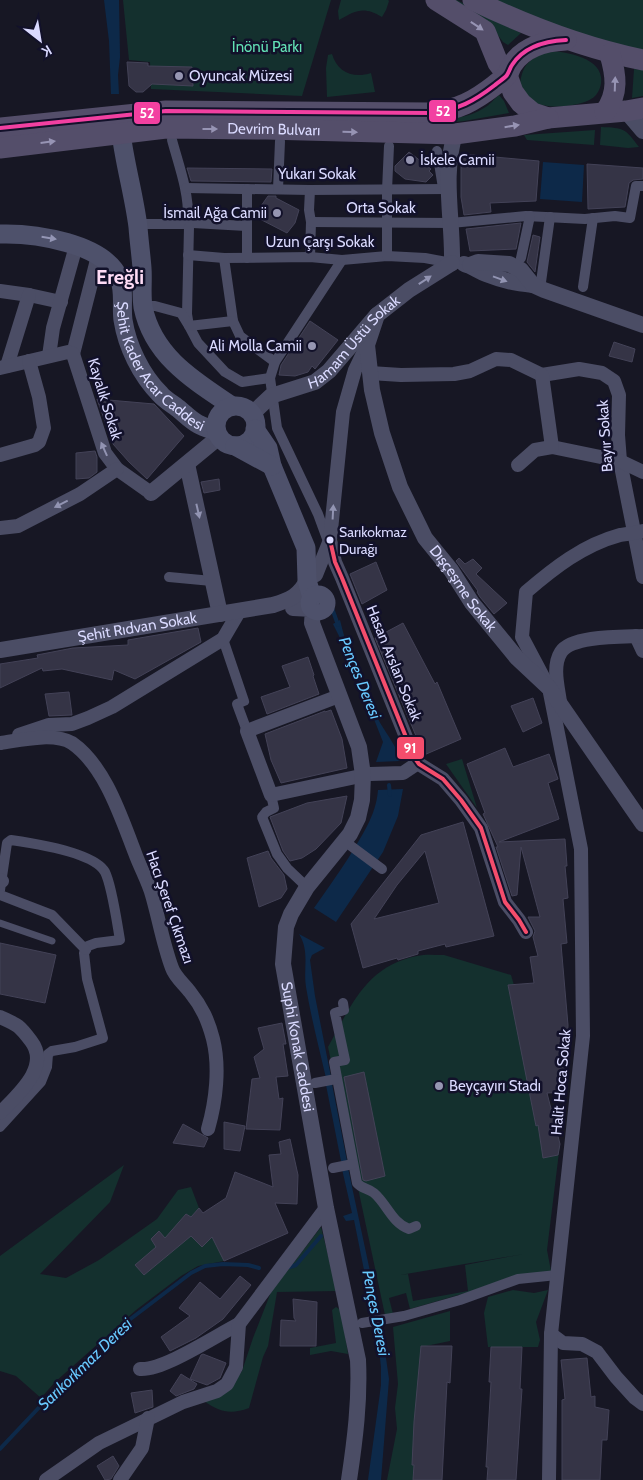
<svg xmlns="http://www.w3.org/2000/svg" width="643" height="1480" font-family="Cabin,sans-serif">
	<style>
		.green { fill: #14302e; fill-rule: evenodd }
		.water { fill: #0d2949 }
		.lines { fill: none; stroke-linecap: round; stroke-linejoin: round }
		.stream { stroke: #0d2949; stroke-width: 4 }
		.building { fill: #353446; stroke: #434257; fill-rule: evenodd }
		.service { stroke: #4b4d65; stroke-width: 7 }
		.pedestrian { stroke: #4b4d65; stroke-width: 10 }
		.minor { stroke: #4b4d65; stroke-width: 14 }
		.tertiary { stroke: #4b4d65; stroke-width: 16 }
		.secondary { stroke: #4e516b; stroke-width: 19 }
		.primary { stroke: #544e6a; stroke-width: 21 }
		.bus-1-casing { stroke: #12112a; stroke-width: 8 }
		.bus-2-casing { stroke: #12112a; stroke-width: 8 }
		.bus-1 { stroke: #f240a1; stroke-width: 4 }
		.bus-2 { stroke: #f44d6c; stroke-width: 4 }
		.oneway { fill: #9794b4 }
		.oneway2 { fill: #9496b5 }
		.oneway3 { fill: #9294b2 }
		.poi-dot { fill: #9696b2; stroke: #12112a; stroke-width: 2 }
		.bus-dot { fill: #dadaff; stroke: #12112a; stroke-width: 2 }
		.labels { text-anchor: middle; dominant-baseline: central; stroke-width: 5; stroke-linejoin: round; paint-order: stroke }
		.bus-label { font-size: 14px; fill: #dadaff; stroke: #12112a; text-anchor: start }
		.park-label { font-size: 15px; fill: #63e1b5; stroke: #12112a }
		.poi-label { font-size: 15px; fill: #dadaff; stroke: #12112a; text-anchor: start }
		.street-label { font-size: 15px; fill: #dadaff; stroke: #12112a }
		.water-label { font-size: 16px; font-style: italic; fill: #68c9ff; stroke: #12112a }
		.district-label { font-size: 20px; font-weight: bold; fill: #ffdcf6; stroke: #12112a }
		.line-badge { stroke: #12112a; stroke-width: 2 }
		.badge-label { font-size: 14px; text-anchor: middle; font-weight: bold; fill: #fff }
	</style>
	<rect width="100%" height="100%" fill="#171724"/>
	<g class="green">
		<polygon points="123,0 331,0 302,96 151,89 150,62 129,60"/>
		<path d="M 341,0 L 388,0 L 389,1 L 386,10 L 382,17 C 364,6 356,10 339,20 L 338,11 Z"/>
		<polygon points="447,0 457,0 494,20 521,33 508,45 503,42 497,34"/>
		<polygon points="490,0 643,0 643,54 611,47"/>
		<path d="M 546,51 C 562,51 598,56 601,77 C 602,83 600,90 596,95 C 586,107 546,110 534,102 C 528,98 524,89 520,84 C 523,63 529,61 546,51 Z"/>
		<path d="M 332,54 C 337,72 353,79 371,73 L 375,92 L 327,97 L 326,68 L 328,55 Z"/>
		<polygon points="634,69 643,70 643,96 632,98"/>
		<path d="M 499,95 L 504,101 L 509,113 L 464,121 L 438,124 L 400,119 C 425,119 462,123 484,108 C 490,105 494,99 499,95 Z"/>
		<path d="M 601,127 C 624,128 625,128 639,147 L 628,148 L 600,145 Z"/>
		<polygon points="595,130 594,145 527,140 524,135"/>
		<polygon points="462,759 477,808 446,764"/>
		<path d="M 444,955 L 511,975 L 560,1144 L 547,1250 L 551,1271 L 513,1276 L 472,1291 L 410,1309 L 406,1293 L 389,1298 L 393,1314 L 385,1315 L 328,1047 C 351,1006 366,966 417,956 C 425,954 435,955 444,955 ZM 524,1254 L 465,1265 L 468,1291 L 413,1301 L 408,1274 L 400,1275 Z"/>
		<polygon points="124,1165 110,1202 40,1274 66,1278 99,1260 157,1219 178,1190 191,1187 199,1208 191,1217 186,1214 179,1223 202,1247 216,1233 215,1242 224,1261 198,1266 181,1276 136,1310 55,1382 41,1398 16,1376 0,1371 0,1256"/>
		<path d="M 321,1227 L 337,1291 L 277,1292 L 268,1346 L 263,1357 L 249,1408 C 230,1415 220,1412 204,1401 L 227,1391 L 242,1371 L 253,1338 L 271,1292 Z"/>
		<polygon points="513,1290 534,1293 548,1290 536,1322 540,1340 538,1347 488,1347 484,1313 488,1297"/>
		<polygon points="336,1307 341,1310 348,1354 331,1351 310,1355 310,1348 336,1343 332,1310"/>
		<polygon points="450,1311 450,1341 421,1347 414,1480 387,1480 397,1429 395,1408 398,1384 393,1327"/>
	</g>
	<g class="water">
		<polygon points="104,0 119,0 120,57 118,75 119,94 111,94 109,41"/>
		<polygon points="543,162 584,165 582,202 540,199"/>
		<path d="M 340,620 C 347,651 363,688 377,717 C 383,730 399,748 400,761 L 376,762 L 383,742 L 349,656 L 333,624 Z"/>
		<path d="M 403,789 L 398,816 L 383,852 L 336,922 L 314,908 C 326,891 338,874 349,857 C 362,835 376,816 378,790 Z"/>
		<path d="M 299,934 L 325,948 L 312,955 L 310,960 L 315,996 L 331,1077 L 326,1078 C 319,1048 311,1017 306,987 C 303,969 310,951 299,934 Z"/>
		<polygon points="332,1084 347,1161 341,1161 326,1085"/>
		<polygon points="348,1168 381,1323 389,1379 381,1480 368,1480 381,1385 381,1367 378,1340 354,1220 346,1221 343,1216 352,1213 342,1169"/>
	</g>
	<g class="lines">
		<g class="stream">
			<polyline points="327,594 338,625"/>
			<polyline points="389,785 390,795"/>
			<polyline points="290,1267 296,1265 321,1236"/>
			<polyline points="0,1449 48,1398 116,1330 191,1273 205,1266 223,1264 248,1265 259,1268"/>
		</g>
	</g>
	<g class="building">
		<polygon points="127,62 148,63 148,66 192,67 193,86 152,84 143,92 136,92 129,86"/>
		<polygon points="409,152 431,169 429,171 433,175 426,182 405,179 395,171 395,166"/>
		<polygon points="461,154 539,161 536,201 490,203 491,212 464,215 461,197"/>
		<polygon points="587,164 643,168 643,179 633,180 629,183 625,207 588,209"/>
		<polygon points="187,168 272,169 271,182 191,181"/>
		<polygon points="268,196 276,196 276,198 299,210 295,223 287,233 254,216"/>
		<polygon points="521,223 516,249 470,251 466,229"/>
		<polygon points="533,235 540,237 535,272 527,262"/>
		<polygon points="310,321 338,340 315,369 312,366 308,372 295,376 279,375 281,365"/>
		<polygon points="614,342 635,349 632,362 609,356"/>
		<polygon points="97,399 154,404 184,436 147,479 129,462 113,444"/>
		<polygon points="95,451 97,457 97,472 89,478 76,479 76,453"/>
		<polygon points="219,479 220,490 204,493 201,482"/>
		<polygon points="459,558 465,564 473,559 482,568 476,574 507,603 494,614 480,597 477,592 478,591 456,561"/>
		<polygon points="376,562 387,590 362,604 350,574"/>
		<polygon points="403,623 435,684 437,682 461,739 424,755 375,638"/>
		<polygon points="198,628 201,642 135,679 114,670 112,680 62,669 43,671 42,668 0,688 0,664 38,658 37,655 73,648 128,645 128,640"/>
		<polygon points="308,657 314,675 313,676 319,694 267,714 261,697 290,687 282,666"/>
		<polygon points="69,692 72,715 49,716 45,694"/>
		<polygon points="533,698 542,723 523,732 511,706"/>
		<polygon points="331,710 342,739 347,768 281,783 271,760 265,734 325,711 325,712"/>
		<polygon points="505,748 513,767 549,754 558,779 548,783 559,819 499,842 565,839 567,866 565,866 568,898 563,899 567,943 561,944 568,1025 565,1092 547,1093 560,1144 558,1155 543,1158 538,1125 536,1126 508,985 534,983 530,957 538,956 533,937 535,931 528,917 540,917 521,847 517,895 512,896 496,847 498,847 483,814 485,813 467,764"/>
		<polygon points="347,796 341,823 316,849 302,858 290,861 283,851 270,817 307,803"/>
		<path d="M 463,822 L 494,936 L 446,947 L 445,944 L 418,951 L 418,954 L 398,960 L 397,958 L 363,968 L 351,924 L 421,835 ZM 425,851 L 439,903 L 374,919 L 397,885 Z"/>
		<polygon points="268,851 271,858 284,875 287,889 281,898 259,907 247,858"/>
		<polygon points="0,943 56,955 45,1003 0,994"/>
		<polygon points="282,1023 286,1044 283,1044 288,1076 276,1077 279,1099 283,1098 280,1130 246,1129 252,1079 260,1078 254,1057 264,1049 258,1028"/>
		<polygon points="364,1072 385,1176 366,1181 363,1180 344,1077"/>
		<polygon points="224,1122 245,1126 240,1151 224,1149"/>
		<polygon points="183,1124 208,1138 204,1147 173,1143"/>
		<polygon points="290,1139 298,1175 297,1204 275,1203 288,1233 224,1261 212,1237 202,1247 191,1236 144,1275 135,1265 156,1247 151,1239 159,1231 165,1238 186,1214 191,1217 199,1208 203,1213 226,1198 235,1172 273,1187 269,1155 281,1154 279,1142"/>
		<polygon points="240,1276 251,1285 223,1319 196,1338 170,1351 161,1337 190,1316 179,1308 200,1282 220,1299"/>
		<polygon points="293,1299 317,1302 316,1346 280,1346 281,1320 296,1321 294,1318"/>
		<polygon points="421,1346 452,1346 450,1383 447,1382 442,1480 413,1480 414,1465 412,1465 414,1422"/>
		<polygon points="491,1347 522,1347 520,1389 522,1389 516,1480 487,1480 488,1467 486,1467 491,1382 489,1382"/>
		<polygon points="203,1354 226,1363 220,1378 207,1385 190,1379 201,1355"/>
		<polygon points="587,1358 591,1397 595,1396 595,1407 609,1410 607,1440 602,1440 600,1480 562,1480 562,1400 565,1399 561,1360"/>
		<polygon points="181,1374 197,1384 194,1389 176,1396 170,1391"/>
		<polygon points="152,1390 153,1407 135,1413 131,1393"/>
		<polygon points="113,1456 119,1466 111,1479 105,1480 97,1466"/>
	</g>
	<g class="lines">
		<polyline class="service" points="0,923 52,941"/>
		<g class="pedestrian">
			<path d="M 172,140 C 179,166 189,192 188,219"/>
			<polyline points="437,151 443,188"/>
			<polyline points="186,188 310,190 448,189"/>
			<polyline points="278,189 280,141"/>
			<polyline points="310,190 309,210 311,222 310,257"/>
			<polyline points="311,222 451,223 526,216 585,219 615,216 630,218 636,186 643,186"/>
			<polyline points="193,223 246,226"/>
			<polyline points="135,224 184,224"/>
			<polyline points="189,227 187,314 189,326 198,343 225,372 242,382 270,378"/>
			<polyline points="188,255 224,258 310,257 342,260 387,256 425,258 452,263"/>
			<polyline points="387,256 387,190 389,146"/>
			<polyline points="224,258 233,321 240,336 275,362"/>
			<polyline points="247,258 247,189"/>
			<polyline points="521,258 530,216"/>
			<polyline points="541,282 550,217"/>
			<polyline points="583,287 593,218"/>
			<polyline points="143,306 155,306 181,313 189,326 233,321"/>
			<polyline points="329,544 318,514 277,428 270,378 275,362 342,260"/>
			<polyline points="169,577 212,581"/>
			<polyline points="223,639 244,701 237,704 247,731"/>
			<polyline points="271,795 274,808 266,812 262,817 277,854 287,868 307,887"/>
			<polyline points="351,846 382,869"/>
			<path d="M 0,890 L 7,843 L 11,840 C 32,843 94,852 105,872 C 112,886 117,923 120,940 L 96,943 L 88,946 L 84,953 L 87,979 L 103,1038 L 75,1047 L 52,1051 L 48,1054 L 47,1067 L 41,1082 L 0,1127"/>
			<polyline points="0,895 52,915 86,950"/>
			<path d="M 343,1003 L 344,1010 L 335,1013 L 345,1060 L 334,1062 L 357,1183 C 362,1189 368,1188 374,1193 C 387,1204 392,1223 409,1229 L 416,1226"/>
			<polyline points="315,1083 336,1079"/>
			<polyline points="333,1168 353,1164"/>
			<polyline points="362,1323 404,1316 460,1300 518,1279 557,1275"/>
		</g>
		<g class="minor">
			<polyline points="0,291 29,295 61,302"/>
			<polyline points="73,354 98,256"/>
			<polyline points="49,356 53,328 76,246"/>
			<polyline points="7,366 29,295"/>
			<polyline points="0,368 68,352 73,354 105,453 117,469 151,493"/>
			<polyline points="370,373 401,375 454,374 470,371 496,359 511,360 542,375"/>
			<polyline points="542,375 579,369 602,373 614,381 619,395 618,435 620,461 643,577"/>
			<polyline points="552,447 620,461 643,472"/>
			<polyline points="0,455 35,445 39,442 44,428 39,397 29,361"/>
			<polyline points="518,465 535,450 552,447 542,375"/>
			<polyline points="0,528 18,526 80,494 117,469"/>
			<polyline points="330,540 335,562 342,578 414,757 419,764 443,779 461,800 481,828 505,902 519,920 526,932"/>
			<polyline points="316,575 330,540 343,412 355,370 367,345"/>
			<polyline points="636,636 643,651"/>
			<polyline points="339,696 247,731 271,795 370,774 403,773 418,763"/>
			<path d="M 560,702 C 558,687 552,666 561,652 C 572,635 624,637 643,636"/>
			<polyline points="19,735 49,725 72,724 88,718 112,707 223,639 240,610"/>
			<path d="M 1,743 C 21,740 54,732 72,743 C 105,766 121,817 135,853 C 140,867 148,881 152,895 C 159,919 163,944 172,968 C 175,977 184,984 190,992 C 202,1007 208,1020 213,1039 C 220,1067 216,1101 208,1129"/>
			<polyline points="0,880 2,881"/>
			<path d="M 0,1017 C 18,1025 19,1025 31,1041 C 51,1067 17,1095 0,1113"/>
			<polyline points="551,1334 563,1343 582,1344 597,1352 616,1377 635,1398 643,1404"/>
			<path d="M 140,1369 C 163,1371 217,1335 239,1324"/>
			<polyline points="46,1480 99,1443 183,1402 217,1391 227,1384 236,1367 239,1324 326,1208"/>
			<polyline points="120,1480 142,1448 148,1418"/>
			<path d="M 549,1480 L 551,1334 L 583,1036 L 581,849 L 549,688 L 522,637 L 526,592 C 554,568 583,545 620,535 C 627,534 635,533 643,531"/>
		</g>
		<g class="tertiary">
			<polyline points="626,111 643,131"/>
			<path d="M 452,263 C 453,219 442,176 455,134"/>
			<path d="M 464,264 C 472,266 478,271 486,274 C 504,281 515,283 533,285"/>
			<polyline points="470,265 478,262 509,264 521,270 533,285 544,290 643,325"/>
			<path id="s1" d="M 377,315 L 367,345 L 372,390 L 382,433 L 400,487 L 425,538 L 451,570 L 472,603 L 517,658 L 549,688 L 643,824"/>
			<path id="s2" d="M 252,414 L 271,396 L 315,382 L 329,371 L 377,315 L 409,290 L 452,263"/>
			<polyline points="187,464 220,614"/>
			<polyline points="151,493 219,437"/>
			<path id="s3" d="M 293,608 L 313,609 L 312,623 L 359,747 L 363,775 L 362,800 L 358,818 L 350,834 L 307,887 L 291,914 L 286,927 L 283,964 L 326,1208 L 358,1360 C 360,1400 355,1440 349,1480"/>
			<path id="s4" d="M 0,650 L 273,605 C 289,600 300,596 307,580"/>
		</g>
		<g class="secondary">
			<path d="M 121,133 C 125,165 134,195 138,227 C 139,241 141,255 142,268 C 143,281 141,294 143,307 C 153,356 193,380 232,406"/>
			<path id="s5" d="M 0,234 C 34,233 104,243 119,278 C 125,291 121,306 123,320 C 127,346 141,375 160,394 C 165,400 174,405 180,410 C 186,415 192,421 198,424 C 203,427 210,429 216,431"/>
			<circle cx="236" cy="426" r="20"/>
			<polyline points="255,429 268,448 272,466 306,548 307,580 312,598"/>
			<polyline points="235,446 272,466"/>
			<circle cx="318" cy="603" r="8"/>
		</g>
		<g class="primary">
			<polyline points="436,0 485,31 498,63 507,75 513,92 521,103 533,113 548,118 626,111 643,108"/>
			<path d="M 473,0 C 527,26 584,48 643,60"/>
			<path d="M 605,112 C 619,93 616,75 610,54"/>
			<path d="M 0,128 L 166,111 L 432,113 C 459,109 473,102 495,85 C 498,82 504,79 507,75 C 509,72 510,68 512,65 C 524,46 545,41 566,40"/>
			<path id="s6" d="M 0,148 L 166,128 L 266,129 L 455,134 L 515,126 L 548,118"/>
		</g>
		<g class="bus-1-casing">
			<path id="bus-1" d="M 0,128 L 166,111 L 432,113 C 459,109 473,102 495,85 C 498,82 504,79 507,75 C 509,72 510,68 512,65 C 524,46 545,41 566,40"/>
		</g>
		<g class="bus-2-casing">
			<polyline id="bus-2" points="330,540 335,562 342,578 414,757 419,764 443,779 461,800 481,828 505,902 519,920 526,932"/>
		</g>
		<use href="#bus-1" class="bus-1"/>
		<use href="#bus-2" class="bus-2"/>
	</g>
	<defs><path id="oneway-solid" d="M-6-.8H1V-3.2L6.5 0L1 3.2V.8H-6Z" transform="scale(1.25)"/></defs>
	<g class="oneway">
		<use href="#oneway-solid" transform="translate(477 26) rotate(34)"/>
		<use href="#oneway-solid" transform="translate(615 84) rotate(-88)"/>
		<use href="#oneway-solid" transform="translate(512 126) rotate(-9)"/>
		<use href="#oneway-solid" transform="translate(210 129)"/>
		<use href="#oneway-solid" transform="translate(350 132) rotate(1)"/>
		<use href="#oneway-solid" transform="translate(48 142) rotate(-7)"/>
	</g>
	<use class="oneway2" href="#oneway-solid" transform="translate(49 238) rotate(9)"/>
	<g class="oneway3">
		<use href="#oneway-solid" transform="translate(500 279) rotate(20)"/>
		<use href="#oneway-solid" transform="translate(425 280) rotate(-33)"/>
		<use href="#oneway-solid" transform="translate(104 449) rotate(-114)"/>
		<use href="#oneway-solid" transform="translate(61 504) rotate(153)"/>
		<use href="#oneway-solid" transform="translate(198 511) rotate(77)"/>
		<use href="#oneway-solid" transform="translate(333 512) rotate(-87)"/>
	</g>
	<g class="poi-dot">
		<circle cx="179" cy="76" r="5"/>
		<circle cx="410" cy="160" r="5"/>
		<circle cx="277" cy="213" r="5"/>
		<circle cx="312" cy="346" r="5"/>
		<circle cx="439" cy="1086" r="5"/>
	</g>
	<circle class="bus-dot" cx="330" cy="540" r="4.5"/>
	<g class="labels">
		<g class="bus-label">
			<text x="339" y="532">Sarıkokmaz<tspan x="339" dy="17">Durağı</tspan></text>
		</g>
		<g class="park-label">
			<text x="267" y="47">İnönü Parkı</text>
		</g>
		<g class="poi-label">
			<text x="189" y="76">Oyuncak Müzesi</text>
			<text x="420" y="160">İskele Camii</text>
			<text x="267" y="213" text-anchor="end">İsmail Ağa Camii</text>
			<text x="302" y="346" text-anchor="end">Ali Molla Camii</text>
			<text x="449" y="1086">Beyçayırı Stadı</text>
		</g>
		<g class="street-label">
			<text stroke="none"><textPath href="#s6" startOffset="275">Devrim Bulvarı</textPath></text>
			<text x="317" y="174">Yukarı Sokak</text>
			<text x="381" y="208">Orta Sokak</text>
			<text x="320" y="242">Uzun Çarşı Sokak</text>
			<text stroke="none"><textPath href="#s2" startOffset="128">Hamam Üstü Sokak</textPath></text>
			<text stroke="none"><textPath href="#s5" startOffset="235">Şehit Kader Acar Caddesi</textPath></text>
			<text transform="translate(105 399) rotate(73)">Kayalık Sokak</text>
			<text transform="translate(605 436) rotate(-94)">Bayır Sokak</text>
			<text stroke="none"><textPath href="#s1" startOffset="298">Dışçeşme Sokak</textPath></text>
			<text stroke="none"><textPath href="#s4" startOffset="139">Şehit Rıdvan Sokak</textPath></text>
			<text transform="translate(394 663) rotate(68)">Hasan Arslan Sokak</text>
			<text transform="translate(170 907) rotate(71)">Hacı Şeref Çıkmazı</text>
			<text stroke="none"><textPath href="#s3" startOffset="491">Suphi Konak Caddesi</textPath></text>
			<text transform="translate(561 1082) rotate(-85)">Halit Hoca Sokak</text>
		</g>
		<g class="water-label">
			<text transform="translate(360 678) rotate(68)">Pençes Deresi</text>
			<text transform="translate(376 1313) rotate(79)">Pençes Deresi</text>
			<text transform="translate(85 1364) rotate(-44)">Sarıkorkmaz Deresi</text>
		</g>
		<g class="district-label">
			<text x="120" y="277">Ereğli</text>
		</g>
	</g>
	<g class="line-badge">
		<rect x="428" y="99" width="29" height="24" rx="5" fill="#f240a1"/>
		<rect x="133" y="101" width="28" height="24" rx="5" fill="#f240a1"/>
		<rect x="396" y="736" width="29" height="24" rx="5" fill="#f44d6c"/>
	</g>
	<g class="badge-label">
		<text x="443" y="116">52</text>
		<text x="147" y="118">52</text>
		<text x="410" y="753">91</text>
	</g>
	<g transform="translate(40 40) rotate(149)" stroke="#12112a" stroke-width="4" paint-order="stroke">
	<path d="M0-4L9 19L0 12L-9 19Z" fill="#dadaff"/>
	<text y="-8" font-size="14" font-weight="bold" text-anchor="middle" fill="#dadaff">K</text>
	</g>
</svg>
